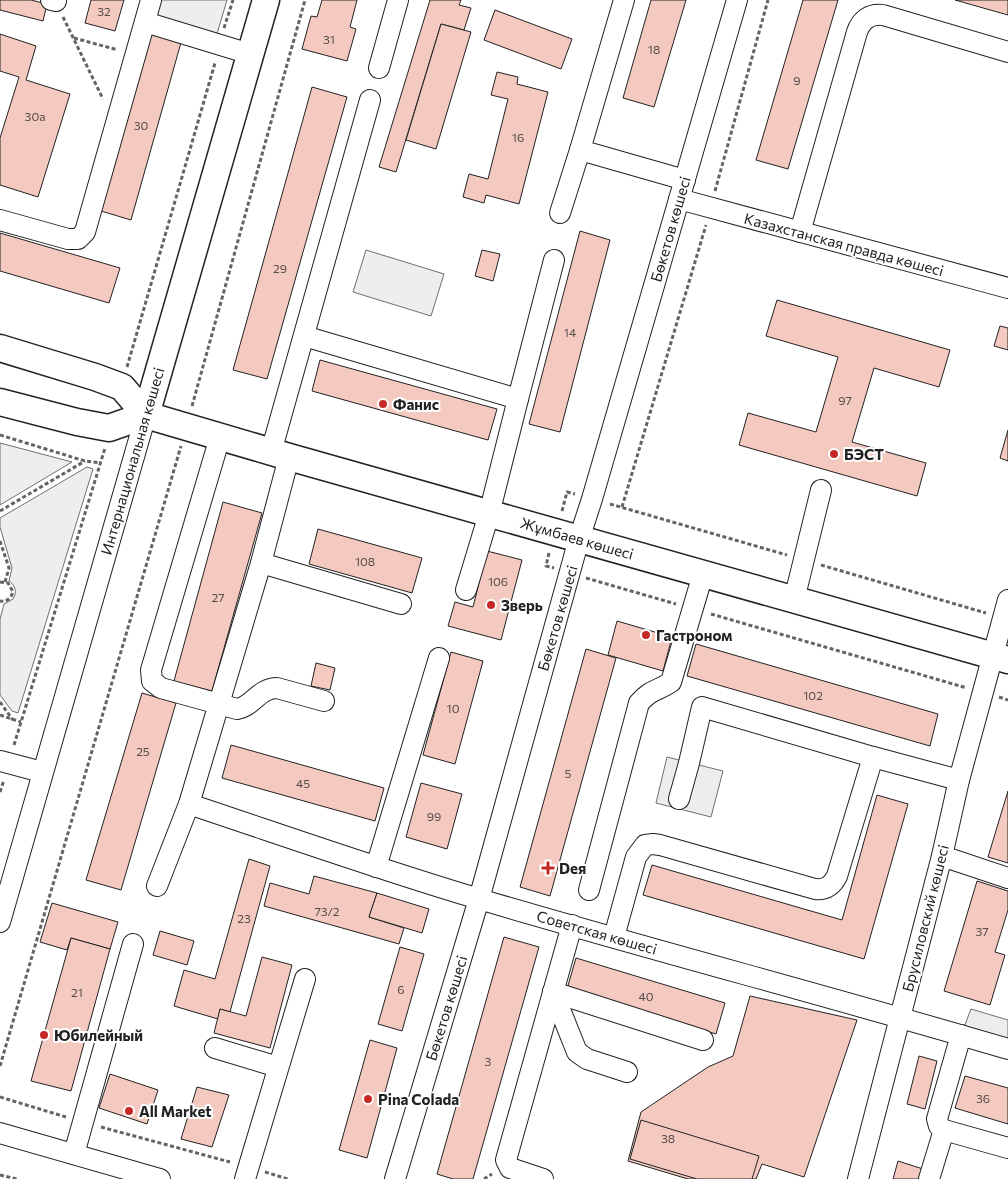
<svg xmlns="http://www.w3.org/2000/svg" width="1008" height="1179" font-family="Commissioner,sans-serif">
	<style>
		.green { fill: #eee; stroke: #6f6f6f }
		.parking { fill: #ededed; stroke: #6f6f6f }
		.building { fill: #f3c9c0; stroke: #222 }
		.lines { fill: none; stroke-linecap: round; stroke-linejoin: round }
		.minor-casing { stroke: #222; stroke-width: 22 }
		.major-casing { stroke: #222; stroke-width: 29 }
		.path { stroke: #646464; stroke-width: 3; stroke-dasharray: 4 2.5; stroke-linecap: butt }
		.minor { stroke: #fff; stroke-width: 20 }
		.major { stroke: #fff; stroke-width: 26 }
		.poi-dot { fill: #c62828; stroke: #fff; stroke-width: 2 }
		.labels { text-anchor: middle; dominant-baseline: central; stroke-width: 4; stroke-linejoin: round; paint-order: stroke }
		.number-label { font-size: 12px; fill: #564c4a }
		.street-label { font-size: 15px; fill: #222; stroke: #fff }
		.poi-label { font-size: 15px; font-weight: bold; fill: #222; stroke: #fff; text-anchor: start }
	</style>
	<rect width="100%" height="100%" fill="#fff"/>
	<g class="green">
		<polygon points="158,0 227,0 216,37 153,17"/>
		<polygon points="366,250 444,274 431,316 353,292"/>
		<polygon points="0,443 72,462 0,505"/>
		<path d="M 87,467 L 93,469 L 18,713 L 12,711 L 0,695 L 0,619 L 4,604 L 13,599 C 17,592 16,586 9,581 L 12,568 L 0,527 L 0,518 Z"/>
	</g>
	<g class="parking">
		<polygon points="667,757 723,771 711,817 656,803"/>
		<polygon points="971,1009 1008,1020 1008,1049 961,1035"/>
	</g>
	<g class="building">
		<polygon points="0,0 31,0 47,4 43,21 0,10"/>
		<polygon points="91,0 124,0 115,31 85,23"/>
		<polygon points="322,0 357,0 350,27 356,29 347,61 302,49 311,16 317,17"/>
		<polygon points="430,0 461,0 459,5 471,8 464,30 441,24 396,172 379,167"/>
		<polygon points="651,0 686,0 654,107 623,98"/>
		<polygon points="803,0 838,0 788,169 756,160"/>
		<polygon points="955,0 1008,0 1008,15"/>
		<polygon points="495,10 572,39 561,69 484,40"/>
		<polygon points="441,24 471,32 436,149 406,140"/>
		<polygon points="152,31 182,39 131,220 101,211"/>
		<polygon points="0,34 36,46 26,80 70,94 38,197 0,185 0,138 19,77 0,71"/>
		<polygon points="497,72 518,77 517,84 548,92 519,204 486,195 484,203 463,197 469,174 488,179 508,99 491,95"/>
		<polygon points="312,87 347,97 267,379 233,370"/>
		<polygon points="580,231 610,240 560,432 529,424"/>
		<polygon points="0,233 120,268 109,303 0,271"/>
		<polygon points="482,250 500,254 493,281 475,276"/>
		<polygon points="777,300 950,350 939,387 874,368 852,442 926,463 917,496 739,445 748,413 816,432 838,357 766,336"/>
		<polygon points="1000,326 1008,328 1008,350 994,346"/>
		<polygon points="320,360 497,409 488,440 312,391"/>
		<polygon points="1008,430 1008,461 1000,458"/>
		<polygon points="223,502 262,513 212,691 174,681"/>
		<polygon points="318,529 422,558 412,593 309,564"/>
		<polygon points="487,551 522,560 501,640 448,626 455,602 473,607"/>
		<polygon points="617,621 672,637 663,671 608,655"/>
		<polygon points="696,644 938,714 930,746 687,676"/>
		<polygon points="586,649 616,658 550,896 520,887"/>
		<polygon points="451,652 483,661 455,764 423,755"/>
		<polygon points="316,663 335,668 330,690 311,686"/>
		<polygon points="142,693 176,703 121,890 86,880"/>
		<polygon points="231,745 384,788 375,821 222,778"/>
		<polygon points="421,783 462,794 447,849 406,837"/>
		<polygon points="1008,791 1008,863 988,857"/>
		<polygon points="877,795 908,804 864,959 643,895 652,865 842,920"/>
		<polygon points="249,859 270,866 230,1012 220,1009 218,1019 174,1006 184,970 215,979"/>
		<polygon points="314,876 377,893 369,917 404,928 399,944 264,906 270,883 309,894"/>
		<polygon points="977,881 1008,891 1008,910 995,952 1005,955 990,1005 944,991"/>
		<polygon points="377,893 429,909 422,933 369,917"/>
		<polygon points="52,903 118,922 110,949 71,938 67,950 40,942"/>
		<polygon points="160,931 194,941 187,965 153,955"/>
		<polygon points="504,937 539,947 473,1179 453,1179 437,1174"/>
		<polygon points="71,938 110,949 71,1091 31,1081"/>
		<polygon points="400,947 424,954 402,1031 378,1024"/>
		<polygon points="262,957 292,965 270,1048 214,1033 220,1009 246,1016"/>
		<polygon points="576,958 725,1003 716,1034 567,989"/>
		<polygon points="750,996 857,1020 804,1177 762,1164 756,1179 688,1179 628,1161 641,1112 708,1067 733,1056"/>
		<polygon points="370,1040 397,1048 367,1158 339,1150"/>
		<polygon points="919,1056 937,1061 925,1109 907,1104"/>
		<polygon points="110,1074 158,1090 147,1124 99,1108"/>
		<polygon points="965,1076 1008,1088 1008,1124 955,1108"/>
		<polygon points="197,1087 229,1095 212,1147 181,1139"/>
		<polygon points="641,1120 759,1156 752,1179 697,1179 630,1159"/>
		<polygon points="898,1161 923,1169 920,1179 893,1179"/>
	</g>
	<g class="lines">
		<g class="minor-casing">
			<g id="minor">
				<polyline points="51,0 56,1"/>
				<polyline points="624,0 580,150 685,180"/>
				<polyline points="145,22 250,54"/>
				<polyline points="379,68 398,0"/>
				<polyline points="679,199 1008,288"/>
				<polyline points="560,213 580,150"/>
				<polyline points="0,220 68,239 78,239 85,232 151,0"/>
				<path d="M 800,232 L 857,32 C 861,20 870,13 883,15 L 1008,52"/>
				<polyline points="304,336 518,399 489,514 466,590"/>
				<polyline points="518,399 554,260"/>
				<path d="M 220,437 L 151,670 L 152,681 L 161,688 L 237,709 C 252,707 259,688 277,688 L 324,701"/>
				<polyline points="271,452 370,100"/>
				<polyline points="261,563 401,604"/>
				<polyline points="794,600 821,490"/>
				<polyline points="0,761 42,772"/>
				<polyline points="679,799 689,763 702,707 873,757"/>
				<path d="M 189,804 C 285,836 381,870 479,899 C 655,951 832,997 1008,1049"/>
				<polyline points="942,856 1008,878"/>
				<polyline points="376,867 439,658"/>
				<polyline points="157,886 189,804 261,563 289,457"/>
				<path d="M 589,890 L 639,703 C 651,689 658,691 671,682 L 703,574"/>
				<polyline points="0,922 146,415"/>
				<path d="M 614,937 L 636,857 L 645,845 L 653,844 L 660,845 L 815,889 C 825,890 832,886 837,876 L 873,757 L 959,780"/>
				<polyline points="553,992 703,1040"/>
				<polyline points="553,992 577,1052 587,1059 627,1072"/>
				<polyline points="215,1048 278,1067"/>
				<polyline points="944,1130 1008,1148"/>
				<polyline points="0,1133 160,1179"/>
				<polyline points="74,1154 133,944"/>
				<polyline points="245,1179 305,979"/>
				<polyline points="395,1179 479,899 579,539 592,499 737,0"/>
				<polyline points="543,1179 510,1168 506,1160 572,925"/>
				<polyline points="858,1179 942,856 959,780 1008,600"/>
				<polyline points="929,1179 944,1130 939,1126 937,1119 961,1035"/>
			</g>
		</g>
		<g class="major-casing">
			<g id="major">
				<polyline points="0,348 95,377 122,387 146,415 289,457 1008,660"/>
				<polyline points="0,402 77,422 109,428 146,415"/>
				<polyline points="146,415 266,0"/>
			</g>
		</g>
		<g class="path">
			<polyline points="63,17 103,99"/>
			<polyline points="224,28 233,0"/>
			<polyline points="74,38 118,50"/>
			<polyline points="715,191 768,0"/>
			<polyline points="127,367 215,63"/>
			<polyline points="192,406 305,0"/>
			<polyline points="0,435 85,461 101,463"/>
			<polyline points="610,504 787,555"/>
			<polyline points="622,507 706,225"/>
			<polyline points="0,511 85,461"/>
			<polyline points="562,511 567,492 575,494"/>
			<polyline points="0,541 9,568 5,582"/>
			<polyline points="549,553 546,566 554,568"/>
			<polyline points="821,565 986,613"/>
			<polyline points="586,578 676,604"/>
			<path d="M 0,582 L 8,583 L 13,592 C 11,598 7,602 0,601"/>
			<polyline points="711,614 967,688"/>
			<polyline points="999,697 1008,700"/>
			<polyline points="0,702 13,720"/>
			<polyline points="0,715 21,722"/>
			<polyline points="14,745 105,448"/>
			<polyline points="0,792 4,780"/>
			<polyline points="0,1066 181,446"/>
			<polyline points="0,1097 66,1117"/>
			<polyline points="101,1127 230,1162"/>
			<polyline points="265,1172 288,1179"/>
			<polyline points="0,1175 17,1179"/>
			<polyline points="484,1179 492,1174"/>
		</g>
		<use href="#minor" class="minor"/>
		<use href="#major" class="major"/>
	</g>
	<g class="poi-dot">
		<circle cx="383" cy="404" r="5"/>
		<circle cx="834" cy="454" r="5"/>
		<circle cx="491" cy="605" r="5"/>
		<circle cx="646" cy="635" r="5"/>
		<path d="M545.5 860.5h5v5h5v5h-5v5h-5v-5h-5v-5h5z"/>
		<circle cx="44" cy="1035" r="5"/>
		<circle cx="368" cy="1099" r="5"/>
		<circle cx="129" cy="1111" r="5"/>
	</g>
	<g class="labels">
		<g class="number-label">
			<text x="104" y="11">32</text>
			<text x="329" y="39">31</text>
			<text x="654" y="49">18</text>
			<text x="797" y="80">9</text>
			<text x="35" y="116">30а</text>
			<text x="141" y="125">30</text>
			<text x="518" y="137">16</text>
			<text x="280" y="268">29</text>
			<text x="570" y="332">14</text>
			<text x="845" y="400">97</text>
			<text x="365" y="561">108</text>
			<text x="498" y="581">106</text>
			<text x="218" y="597">27</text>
			<text x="813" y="695">102</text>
			<text x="453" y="708">10</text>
			<text x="143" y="751">25</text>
			<text x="568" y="773">5</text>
			<text x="303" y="783">45</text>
			<text x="434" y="816">99</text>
			<text x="327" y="911">73/2</text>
			<text x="244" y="918">23</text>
			<text x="982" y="931">37</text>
			<text x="401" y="989">6</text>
			<text x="77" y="992">21</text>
			<text x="646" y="996">40</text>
			<text x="488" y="1061">3</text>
			<text x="983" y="1098">36</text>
			<text x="668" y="1138">38</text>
		</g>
		<g class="street-label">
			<text transform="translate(670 229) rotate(-74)">Бөкетов көшесі</text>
			<text transform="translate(844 244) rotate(15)">Казахстанская правда көшесі</text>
			<text transform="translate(132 461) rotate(-74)">Интернациональная көшесі</text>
			<text transform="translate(577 538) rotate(16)">Жұмбаев көшесі</text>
			<text transform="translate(557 618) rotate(-74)">Бөкетов көшесі</text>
			<text transform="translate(925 918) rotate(-76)">Брусиловский көшесі</text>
			<text transform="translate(597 932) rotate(16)">Советская көшесі</text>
			<text transform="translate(446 1008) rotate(-73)">Бөкетов көшесі</text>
		</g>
		<g class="poi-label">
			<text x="393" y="404">Фанис</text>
			<text x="844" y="454">БЭСТ</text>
			<text x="501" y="605">Зверь</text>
			<text x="656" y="635">Гастроном</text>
			<text x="559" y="868">Deя</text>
			<text x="54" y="1035">Юбилейный</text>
			<text x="378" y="1099">Pina Colada</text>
			<text x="139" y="1111">All Market</text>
		</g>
	</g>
</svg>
